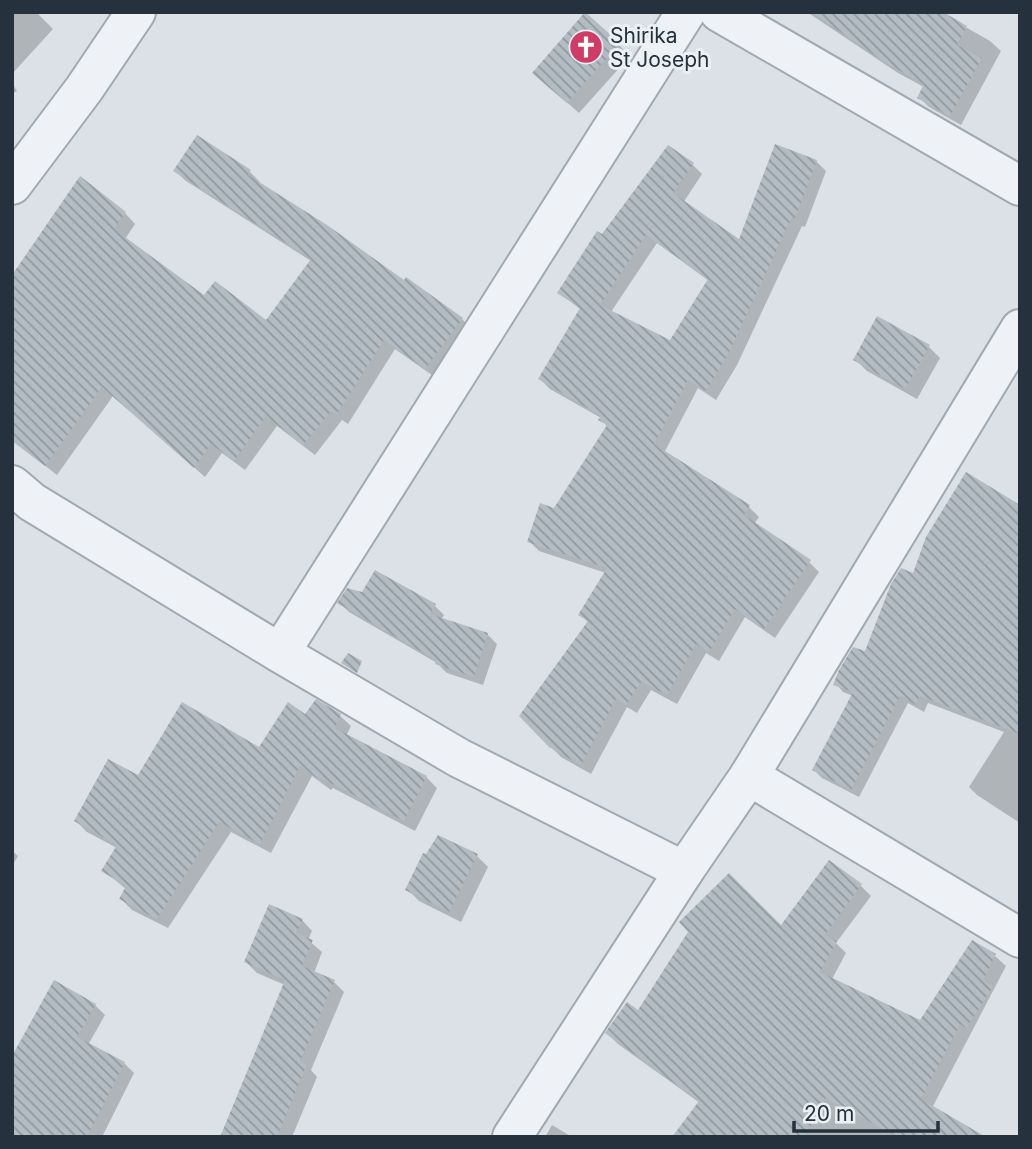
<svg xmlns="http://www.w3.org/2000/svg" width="1032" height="1149" font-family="Inter,sans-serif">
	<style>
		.shadow { fill: #0003; fill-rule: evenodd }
		.building { fill: url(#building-back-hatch); fill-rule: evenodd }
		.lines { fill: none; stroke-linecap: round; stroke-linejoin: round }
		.minor-casing { stroke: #a1a9b0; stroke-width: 42 }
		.minor { stroke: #eef1f5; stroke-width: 38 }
		.labels { text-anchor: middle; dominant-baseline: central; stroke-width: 6; stroke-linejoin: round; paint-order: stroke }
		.poi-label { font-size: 21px; fill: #25313c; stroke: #ebf0f4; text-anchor: start }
	</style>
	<defs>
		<pattern id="building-back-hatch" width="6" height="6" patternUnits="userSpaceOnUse" patternTransform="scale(1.75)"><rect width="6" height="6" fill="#b3bbc3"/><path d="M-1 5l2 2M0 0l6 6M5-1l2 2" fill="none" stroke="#9199a0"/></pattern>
	</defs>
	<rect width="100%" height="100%" fill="#dbe1e6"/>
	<g class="shadow">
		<polygon points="12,12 36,12 53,29 12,74"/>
		<polygon points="807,12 939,12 990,41 1001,51 961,125 929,107 919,97 924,87 898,73"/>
		<polygon points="618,44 630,56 579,113 546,84"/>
		<polygon points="12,83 17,91 12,94"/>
		<path d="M 816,161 L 826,171 L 805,227 L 802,226 L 737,365 L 716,400 L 698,388 L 664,453 L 749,507 L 759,517 L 754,524 L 809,562 L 819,572 L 775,638 L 745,617 L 719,661 L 706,653 L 677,704 L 651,690 L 637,713 L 627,707 L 591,774 L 561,757 L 521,716 L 589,623 L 580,614 L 606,573 L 539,551 L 529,541 L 555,510 L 608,428 L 601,418 L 550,389 L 540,379 L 581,310 L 559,292 L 602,237 L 692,164 L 702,174 L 683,203 L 739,242 ZM 657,243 L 709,281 L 671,342 L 611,312 Z"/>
		<polygon points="175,171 250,172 260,182 259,184 404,283 462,319 473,330 436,378 395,349 348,424 342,420 315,455 277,426 245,470 222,453 205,477 113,396 57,475 12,440 12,278 125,213 135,224 125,239 205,297 266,323 311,261 186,181"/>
		<polygon points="929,347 940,358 917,399 867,371 855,359"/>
		<polygon points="1020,507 1020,823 977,795 969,787 1004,732 928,703 924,712 908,703 859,797 822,778 814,770 853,696 843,692 836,684 866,653 914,576"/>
		<polygon points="340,603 435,606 444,615 441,620 487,634 497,644 483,685 447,673 437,663 349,612"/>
		<polygon points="339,715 351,726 346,736 426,777 437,788 415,831 333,788 331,790 312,776 271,853 231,832 168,928 132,910 121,899 126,889 103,870 117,848 87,832 76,821 139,777 260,749 306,716"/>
		<polygon points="12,851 18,856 12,866"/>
		<polygon points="477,856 488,867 461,922 419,901 407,889"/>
		<polygon points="860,885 871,896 836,943 846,953 832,979 921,1022 995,956 1006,966 932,1108 959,1137 674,1137 700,1103 618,1044 607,1033 638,1012 781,928"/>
		<polygon points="302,920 312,931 308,940 322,952 314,973 334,982 344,992 311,1070 317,1077 292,1137 222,1137 285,985 257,973 246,962"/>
		<polygon points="95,1005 105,1015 88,1045 124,1063 134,1073 102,1137 12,1137"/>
		<polygon points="552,1125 572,1137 545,1137"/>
	</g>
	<g class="building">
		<polygon points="585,12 620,43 567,103 532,73"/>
		<polygon points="811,12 943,12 967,26 957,45 982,58 950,116 917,98 924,84 886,63"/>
		<polygon points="197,135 251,170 248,175 327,225 404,280 406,277 463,318 425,369 384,340 337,414 331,411 303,445 266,416 234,461 211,444 194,468 102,387 45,466 12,441 12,275 80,176 126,212 114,229 204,295 215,281 266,320 311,259 173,171"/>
		<path d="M 775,144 L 817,160 L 795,218 L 792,217 L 728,354 L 706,391 L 688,380 L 654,444 L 750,505 L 744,515 L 811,560 L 764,629 L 735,609 L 709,652 L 696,644 L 667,695 L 641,682 L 626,705 L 616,699 L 581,765 L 549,747 L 519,716 L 588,621 L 578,615 L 607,568 L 527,542 L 540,503 L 554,508 L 607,425 L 598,420 L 601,416 L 538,379 L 580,308 L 557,293 L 597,231 L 602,234 L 668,145 L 694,163 L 673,193 L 739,239 ZM 646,235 L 708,279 L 670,340 L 600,305 Z"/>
		<polygon points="877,316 930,345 905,389 853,360"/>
		<polygon points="966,472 1020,505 1020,734 920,696 916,705 900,696 851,790 812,770 853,692 833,685 839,670 853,647 865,651 891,584 901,568 913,573 926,537"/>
		<polygon points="375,570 436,604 430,614 488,633 474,677 435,664 436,660 337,603 347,588 362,592"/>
		<polygon points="348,653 362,661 357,673 341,663"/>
		<polygon points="316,699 341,714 335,728 427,776 404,821 321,778 320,780 300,766 260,844 219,822 157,919 119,899 126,886 101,871 117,845 74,821 108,759 138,775 182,702 259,747 288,702 305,714"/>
		<polygon points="438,835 478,854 449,912 405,890 423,853 426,854"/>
		<polygon points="829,860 862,884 825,935 837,941 820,972 920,1020 972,940 996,954 983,980 993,987 966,1028 960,1024 921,1099 986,1137 898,1137 825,1098 805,1137 672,1137 699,1101 605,1033 627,1002 638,1010 688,932 679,922 729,873 781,925"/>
		<polygon points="269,904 303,919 296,933 313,940 302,966 335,980 300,1061 307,1064 277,1137 220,1137 285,980 244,962"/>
		<polygon points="54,980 96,1004 77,1037 125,1062 87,1137 12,1137 12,1056"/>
	</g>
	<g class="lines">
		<g class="minor-casing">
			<g id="minor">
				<polyline points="719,12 1020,186"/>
				<polyline points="12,185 84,89 136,12"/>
				<polyline points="12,485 32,502 280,653 459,758 684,871"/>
				<polyline points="280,653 686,12"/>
				<polyline points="749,776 1020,938"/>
				<polyline points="512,1137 684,871 749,776 1020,329"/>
			</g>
		</g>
		<use href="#minor" class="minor"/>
	</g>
	<defs>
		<g id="church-disc" transform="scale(1.75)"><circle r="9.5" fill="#d03c66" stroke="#ebf0f4"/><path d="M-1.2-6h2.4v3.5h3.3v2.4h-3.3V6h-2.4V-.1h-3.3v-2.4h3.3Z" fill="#fff"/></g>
	</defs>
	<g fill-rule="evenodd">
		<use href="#church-disc" x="586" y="47"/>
	</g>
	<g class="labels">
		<g class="poi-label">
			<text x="610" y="35">Shirika<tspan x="610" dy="24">St Joseph</tspan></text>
		</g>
	</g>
	<rect width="1032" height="1149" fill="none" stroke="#25313c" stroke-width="28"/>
	<path d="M794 1121v10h144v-10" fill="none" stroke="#25313c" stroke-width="3.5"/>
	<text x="804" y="1121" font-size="21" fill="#25313c" stroke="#ebf0f4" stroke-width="5" paint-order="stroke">20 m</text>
</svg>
